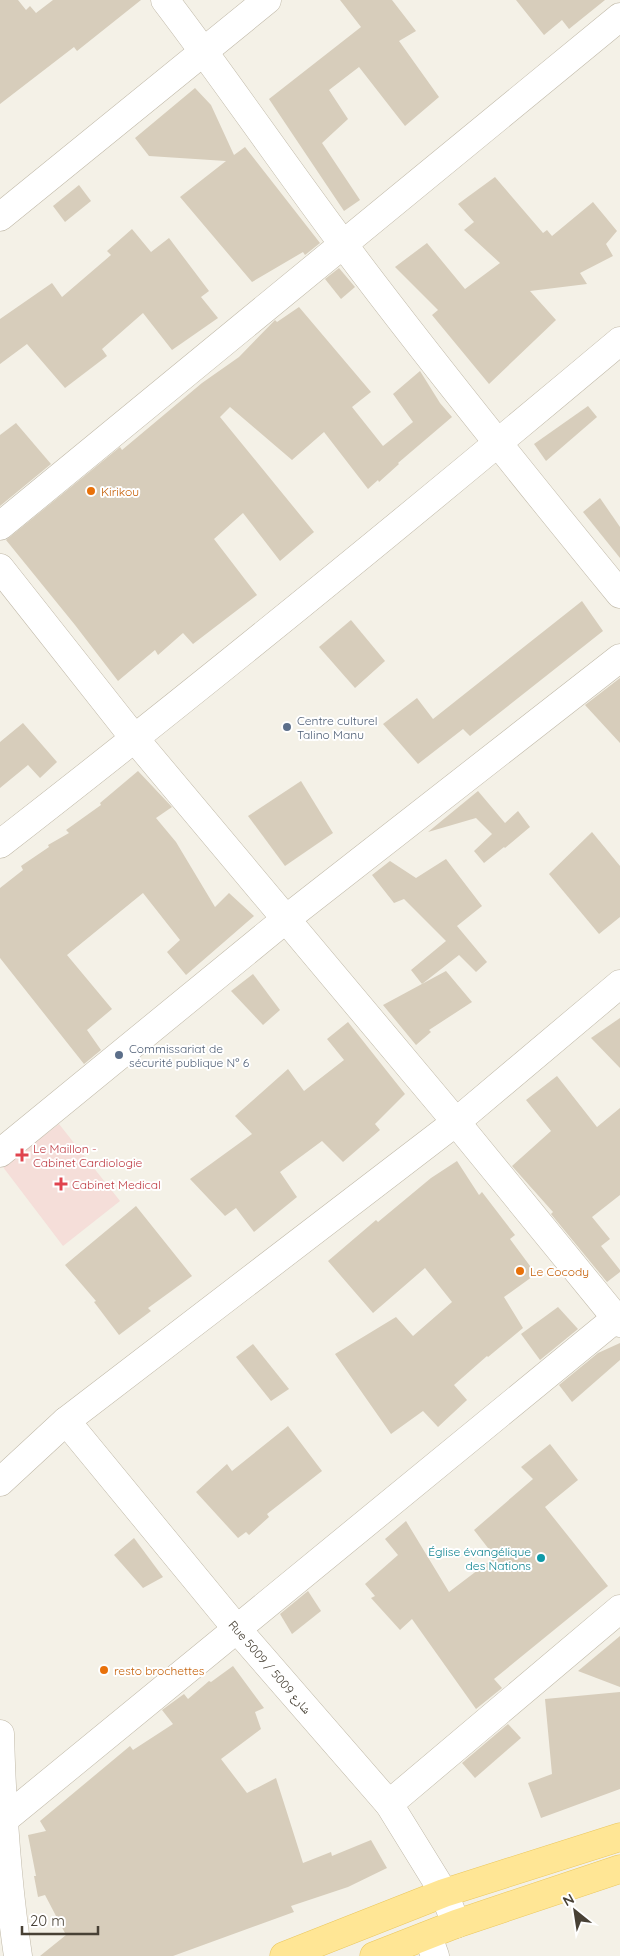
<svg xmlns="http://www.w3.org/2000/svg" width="620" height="1956" font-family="Quicksand,'Noto Naskh Arabic',sans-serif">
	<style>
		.medical { fill: #f5ded9 }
		.building { fill: #d7cdbb }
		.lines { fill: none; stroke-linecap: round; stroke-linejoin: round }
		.minor-casing { stroke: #c0b9a8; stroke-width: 29 }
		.major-casing { stroke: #eac75e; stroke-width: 29 }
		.minor { stroke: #fff; stroke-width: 28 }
		.major { stroke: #ffe695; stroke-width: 28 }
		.food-dot { fill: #e8710a; stroke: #fff; stroke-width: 2 }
		.service-dot { fill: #5c6f8a; stroke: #fff; stroke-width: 2 }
		.health-dot { fill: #e0444e; stroke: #fff; stroke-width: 2 }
		.culture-dot { fill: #0f9aa8; stroke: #fff; stroke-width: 2 }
		.labels { text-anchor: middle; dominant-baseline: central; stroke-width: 4; stroke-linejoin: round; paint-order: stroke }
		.food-label { font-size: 12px; fill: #c56008; stroke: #fff; text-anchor: start }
		.service-label { font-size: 12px; fill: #4e5e75; stroke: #fff; text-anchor: start }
		.health-label { font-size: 12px; fill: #be3a42; stroke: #fff; text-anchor: start }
		.culture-label { font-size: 12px; fill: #0d838f; stroke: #fff; text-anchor: end }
		.street-label { font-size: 12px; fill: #484135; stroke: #fff }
	</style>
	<rect width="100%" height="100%" fill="#f4f1e7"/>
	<polygon class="medical" points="59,1124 120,1201 63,1246 3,1167"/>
	<g class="building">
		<polygon points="0,0 18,0 26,10 30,6 36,13 53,0 141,0 77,51 74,47 0,104"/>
		<polygon points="340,0 392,0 416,31 399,41 439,97 405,126 359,67 329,90 348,119 322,143 360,200 344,211 269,99 361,27"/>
		<polygon points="516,0 605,0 569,29 562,20 544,35"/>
		<polygon points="195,88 211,105 234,155 245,147 320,243 305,255 303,252 252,282 180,197 226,161 149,156 135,138"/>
		<polygon points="495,177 543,233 547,230 552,236 593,202 617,231 606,244 613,256 580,273 587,284 530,291 556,320 489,384 432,315 438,310 395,267 427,243 465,289 500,263 464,230 474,222 458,204"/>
		<polygon points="79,185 91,201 65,222 53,206"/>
		<polygon points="132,229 151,252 169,238 209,291 201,297 218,318 172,350 143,313 102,349 107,356 65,388 27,344 0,364 0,319 52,283 62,297 111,255 107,251"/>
		<polygon points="339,268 355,287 341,299 325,279"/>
		<polygon points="299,307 371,392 352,407 383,446 413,422 393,394 420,371 440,403 452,417 398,463 399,464 379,482 378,480 368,489 324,432 292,460 230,407 220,417 314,532 280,561 243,513 214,539 257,595 193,644 183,633 158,655 155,650 118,681 75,625 6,540 120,447 122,450 202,383 239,357 275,320 277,322"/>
		<polygon points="588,406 597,417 546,461 534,444"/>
		<polygon points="16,423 51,464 0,506 0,435"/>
		<polygon points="600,498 620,527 620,558 583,512"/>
		<polygon points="582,601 603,631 470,736 463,729 418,764 383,724 417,698 433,719"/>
		<polygon points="351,620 385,661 355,688 319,647"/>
		<polygon points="620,678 620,743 585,705"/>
		<polygon points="23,723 57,762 40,778 28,765 0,788 0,742"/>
		<polygon points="138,771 172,807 156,818 176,842 215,907 229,893 254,916 186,975 167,952 180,940 143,893 67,955 112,1009 87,1030 101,1050 84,1064 0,958 0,888 23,870 21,866 49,847 48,845 69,833 66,830 101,805 100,803"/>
		<polygon points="301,781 333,833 285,866 248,816"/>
		<polygon points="478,791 505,823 518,811 530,827 505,848 504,847 484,863 474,851 492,834 476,818 428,832"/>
		<polygon points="592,832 620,866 620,917 599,934 549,874"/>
		<polygon points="446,859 482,906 457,926 487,962 476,972 459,955 422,984 411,970 446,941 404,899 394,903 372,875 390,861 416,878"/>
		<polygon points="446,971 472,1002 429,1030 431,1032 416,1045 383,1005"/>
		<polygon points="253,974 280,1010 263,1025 231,991"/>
		<polygon points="620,1018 620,1068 591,1038"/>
		<polygon points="348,1022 405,1094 375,1124 380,1130 343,1162 322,1141 280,1172 297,1197 254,1232 236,1208 225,1216 190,1179 252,1134 235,1116 288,1069 304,1091 344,1060 327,1039"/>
		<polygon points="557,1076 597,1127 620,1108 620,1195 592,1217 610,1239 601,1246 620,1270 620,1272 607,1282 551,1214 553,1212 512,1166 551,1131 526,1100"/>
		<polygon points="457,1161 479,1195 482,1192 515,1235 510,1239 536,1274 504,1297 523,1328 488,1357 487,1356 454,1385 467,1400 438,1427 423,1411 391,1434 335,1354 396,1317 413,1336 452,1302 425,1268 373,1313 328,1261 376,1220 378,1222 431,1178"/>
		<polygon points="136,1206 192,1276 148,1308 151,1311 119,1335 94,1302 96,1301 65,1265"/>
		<polygon points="558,1307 578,1329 540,1360 521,1334"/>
		<polygon points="620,1343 620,1360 572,1402 559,1385 598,1353"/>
		<polygon points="253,1344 289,1389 271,1401 236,1357"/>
		<polygon points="288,1426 322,1471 267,1514 269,1517 249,1535 246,1532 238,1538 196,1492 227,1464 232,1471"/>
		<polygon points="550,1444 578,1480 545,1507 608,1586 494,1679 502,1688 476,1709 412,1619 400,1630 371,1598 375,1596 365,1584 398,1555 385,1539 406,1521 449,1592 495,1557 474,1530 533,1479 521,1467"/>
		<polygon points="134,1538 163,1577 143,1588 114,1555"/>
		<polygon points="308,1591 321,1611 292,1634 280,1614"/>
		<polygon points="620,1636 620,1687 578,1671"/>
		<polygon points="233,1666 264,1708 255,1712 261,1729 221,1759 247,1793 276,1778 303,1863 331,1852 332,1856 371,1840 387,1868 348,1887 291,1906 294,1912 173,1956 40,1956 66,1935 45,1895 38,1897 34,1876 36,1876 28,1835 46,1831 40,1821 130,1746 133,1750 173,1724 162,1710 184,1694 188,1699 209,1681 211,1682"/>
		<polygon points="620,1692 620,1789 541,1818 528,1783 552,1774 545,1699"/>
		<polygon points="508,1724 521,1738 475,1778 462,1763"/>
	</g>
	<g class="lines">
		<g class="minor-casing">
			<g id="minor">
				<path d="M 165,0 C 226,80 283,164 343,244 C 432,363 526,479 620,594"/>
				<polyline points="0,217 267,0"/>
				<polyline points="0,526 620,17"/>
				<polyline points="0,568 135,739 456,1122 620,1323"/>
				<path d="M 0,844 C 210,681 416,512 620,341"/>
				<polyline points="0,1153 286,919 620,658"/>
				<polyline points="66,1421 237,1629 389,1804 444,1893 456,1924"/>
				<polyline points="0,1482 66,1421 456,1122 620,984"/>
				<path d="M 0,1734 C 2,1808 7,1882 18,1956"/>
				<polyline points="389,1804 620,1609"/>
				<polyline points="0,1823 620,1315"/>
				<polyline points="428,1936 435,1956"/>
			</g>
		</g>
		<g class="major-casing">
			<g id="major">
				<polyline points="284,1956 444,1893 620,1837"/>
				<polyline points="374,1956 456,1924 620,1869"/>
			</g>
		</g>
		<use href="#minor" class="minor"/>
		<use href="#major" class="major"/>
	</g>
	<g class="food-dot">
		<circle cx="91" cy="491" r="5"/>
		<circle cx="520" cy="1271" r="5"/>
		<circle cx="104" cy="1670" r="5"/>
	</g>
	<g class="service-dot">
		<circle cx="287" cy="727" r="5"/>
		<circle cx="119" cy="1055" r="5"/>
	</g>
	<g class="health-dot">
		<path d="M19.5 1147.5h5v5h5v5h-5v5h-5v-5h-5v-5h5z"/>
		<path d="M58.5 1176.5h5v5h5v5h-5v5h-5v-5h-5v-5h5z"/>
	</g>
	<circle class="culture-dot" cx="541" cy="1558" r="5"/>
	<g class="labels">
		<g class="food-label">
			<text x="101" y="491">Kirikou</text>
			<text x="530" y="1271">Le Cocody</text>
			<text x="114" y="1670">resto brochettes</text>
		</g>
		<g class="service-label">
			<text x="297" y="720">Centre culturel<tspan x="297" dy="14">Talino Manu</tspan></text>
			<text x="129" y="1048">Commissariat de<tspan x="129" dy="14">sécurité publique Nº 6</tspan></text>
		</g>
		<g class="health-label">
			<text x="33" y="1148">Le Maillon -<tspan x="33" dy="14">Cabinet Cardiologie</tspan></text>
			<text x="72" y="1184">Cabinet Medical</text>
		</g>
		<g class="culture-label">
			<text x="531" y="1551">Église évangélique<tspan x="531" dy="14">des Nations</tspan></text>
		</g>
		<g class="street-label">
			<text transform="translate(270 1667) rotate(49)">Rue 5009 / شارع 5009</text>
		</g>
	</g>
	<g transform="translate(575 1911) rotate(330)" stroke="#ffffff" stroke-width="4" paint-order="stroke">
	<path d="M0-4L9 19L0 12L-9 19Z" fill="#484135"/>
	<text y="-8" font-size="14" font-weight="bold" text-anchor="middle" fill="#484135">N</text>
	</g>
	<path d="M22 1926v8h76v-8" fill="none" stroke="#484135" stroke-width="2.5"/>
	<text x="30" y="1926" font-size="15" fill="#484135" stroke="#ffffff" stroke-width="4" paint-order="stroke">20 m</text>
</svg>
